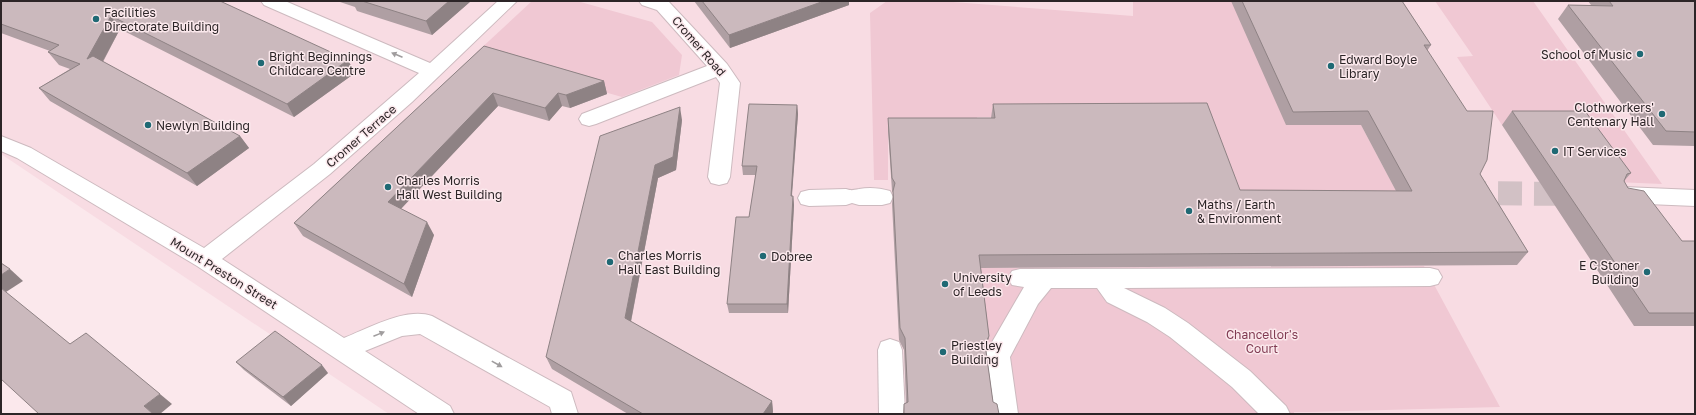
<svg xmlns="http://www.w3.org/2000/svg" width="1696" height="415" font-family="'Golos Text',sans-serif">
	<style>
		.built { fill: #f8dce3 }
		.green { fill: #f0c8d3 }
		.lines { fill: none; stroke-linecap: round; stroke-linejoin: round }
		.minor-tunnel { stroke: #d2c1c5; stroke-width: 24; stroke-dasharray: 24 12; stroke-linecap: butt }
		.minor-casing { stroke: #cdbabf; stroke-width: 2 }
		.minor { fill: #fff; fill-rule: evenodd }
		.wall { fill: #af9fa3 }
		.shaded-wall { fill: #8e8284 }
		.building { fill: #cbb9bd; stroke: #8e8284 }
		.oneway { fill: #a09d9e }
		.poi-dot { fill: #1f6974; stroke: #fbe8ec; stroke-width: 1.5 }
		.labels { text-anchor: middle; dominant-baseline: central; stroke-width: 3; stroke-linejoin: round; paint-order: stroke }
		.poi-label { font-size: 12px; fill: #2c2527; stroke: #fbe8ec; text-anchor: start }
		.street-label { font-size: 12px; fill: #2c2527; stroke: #fbe8ec }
		.park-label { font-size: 12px; fill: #803a52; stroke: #fbe8ec }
	</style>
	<rect width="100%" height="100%" fill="#fbe8ec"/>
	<polygon class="built" points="1,1 1695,1 1695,414 389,414 1,154"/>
	<g class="green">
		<polygon points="532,1 577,1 652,22 682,55 679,75 622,97 489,59 477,52"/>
		<polygon points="887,1 940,1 1133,16 1133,1 1231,1 1361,125 1403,204 1027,189 991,117 977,117 980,147 888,131 888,180 874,180 870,13"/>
		<polygon points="1435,1 1533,1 1662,184 1615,182 1574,125 1502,125 1457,57 1473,56"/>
		<polygon points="1424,266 1500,407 1309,412 1294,412 1294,414 994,414 977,268"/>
	</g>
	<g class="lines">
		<polyline class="minor-tunnel" points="1462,193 1577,194"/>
		<g class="minor-casing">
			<g id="minor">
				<path d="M 261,1 L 285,1 L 430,63 L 498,1 L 517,1 L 412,102 L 330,174 L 222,259 L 344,338 C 369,328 406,307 432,316 L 571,392 L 578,414 L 552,414 L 550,407 L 420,334 L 402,336 L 365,351 L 450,406 L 454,414 L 419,414 L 197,266 L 17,158 L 1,151 L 1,136 L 31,148 L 204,248 L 314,164 L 419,73 L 264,5 Z"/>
				<polygon points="639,1 669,2 727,64 740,83 730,177 727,183 719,185 711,183 708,177 720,83 716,77 596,124 589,126 582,124 579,119 582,114 707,66 657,10 642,5"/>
				<polygon points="1624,187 1695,190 1695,206 1624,203 1616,201 1613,195 1616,189"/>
				<path d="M 846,189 C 852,191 853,190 859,189 C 869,187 880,188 890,191 L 893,197 L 890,203 L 882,205 L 859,205 L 852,203 L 846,205 L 809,206 L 801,204 L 798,198 L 801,192 L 809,190 Z"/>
				<polygon points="1430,268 1438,270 1442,277 1438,284 1430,286 1124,288 1165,308 1188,323 1250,371 1286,406 1290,414 1259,414 1232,387 1170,337 1147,322 1107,302 1097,288 1051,288 1038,304 1010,357 1018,414 992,414 984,356 1024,287 1012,285 1008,278 1012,271 1020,269"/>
				<polygon points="890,339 899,342 902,350 905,414 879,414 878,350 881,342"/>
			</g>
		</g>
		<use href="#minor" class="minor"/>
	</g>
	<g class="wall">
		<polygon points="1,1 220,1 355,73 294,117 120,29 103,62 240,136 249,148 197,186 50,101 39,88 70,69 59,65 48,52 50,51 1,33"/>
		<polygon points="337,1 471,1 432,35 357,11 355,7"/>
		<polygon points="694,1 849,1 849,5 730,48"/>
		<polygon points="1231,1 1402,1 1431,45 1427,51 1480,174 1528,252 1517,265 981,268 989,336 986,350 993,402 999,414 903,414 904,404 906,403 904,350 899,340 892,204 893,193 892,191 888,131 888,118 991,118 993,104 1240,190 1396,191 1361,125 1286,125"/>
		<polygon points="1588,1 1695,1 1695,145 1694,146 1653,145 1558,19 1568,5 1591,5"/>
		<polygon points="484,46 604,81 607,94 570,108 562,106 549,121 498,106 401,209 434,235 412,297 303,236 294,223"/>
		<polygon points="797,105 798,114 792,196 793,196 794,205 788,313 729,313 727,304 749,217 756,175 743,175 742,166"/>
		<polygon points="1512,111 1631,173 1624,181 1628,188 1682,241 1695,241 1695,326 1634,326 1502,125"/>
		<polygon points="682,120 676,170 658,178 631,322 772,401 773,412 772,414 628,414 552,369 546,357"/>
		<polygon points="236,362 328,373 291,406 244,370"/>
	</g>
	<g class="shaded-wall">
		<polygon points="449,1 471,1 432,35 426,21"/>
		<polygon points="824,1 849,1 849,5 730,48 729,35"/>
		<polygon points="111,16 120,29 97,72 87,59"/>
		<polygon points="348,60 355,73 294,117 287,104"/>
		<polygon points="604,81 607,94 570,108 566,95"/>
		<polygon points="493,93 498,106 395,215 388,202"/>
		<polygon points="558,93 562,106 549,121 545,108"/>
		<polygon points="797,105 798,114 791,205 791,196"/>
		<polygon points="680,107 682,120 676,170 658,178 629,331 625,318 655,165"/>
		<polygon points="240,136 249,148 197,186 187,173"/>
		<polygon points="793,196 794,205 788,313 787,304"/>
		<polygon points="427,222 434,235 412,297 404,284"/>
		<polygon points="10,269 23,281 6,292 1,288 1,275"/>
		<polygon points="989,336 986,349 983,356 985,344"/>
		<polygon points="322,365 328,373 291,406 283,397"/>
		<polygon points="160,394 172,404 160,414 153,414 144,406"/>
		<polygon points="772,401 773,412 772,414 763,414"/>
	</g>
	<g class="building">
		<polygon points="1,1 220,1 348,60 287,104 111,16 87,59 93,56 240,136 187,173 39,88 80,64 48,52 59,45 1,24"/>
		<polygon points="362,1 449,1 426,21"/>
		<polygon points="702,1 824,1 729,35"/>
		<polygon points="1242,1 1402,1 1431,45 1424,45 1467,111 1493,111 1487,160 1480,174 1528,252 979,255 989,336 985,344 993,402 997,404 999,414 904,414 904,404 908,402 905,338 900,328 893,191 895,183 892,178 888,118 995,118 993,104 1207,103 1240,190 1412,191 1368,111 1293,112"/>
		<polygon points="1609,1 1695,1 1695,132 1666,131 1568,5 1613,6"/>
		<polygon points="484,46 604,81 566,95 558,93 545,108 493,93 388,202 427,222 404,284 294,223"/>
		<polygon points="749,104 797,105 791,196 793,196 787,304 727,304 736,217 749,217 757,166 742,166"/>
		<polygon points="680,107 673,157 655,165 625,318 772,401 763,414 643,414 546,357 600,136"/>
		<polygon points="1512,111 1585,111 1631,173 1627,174 1624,181 1628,188 1644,191 1682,241 1695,241 1695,313 1649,313"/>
		<polygon points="1,263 10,269 1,275"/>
		<polygon points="1,288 70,344 86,333 160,394 144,406 153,414 39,414 1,379"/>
		<polygon points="275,331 322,365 283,397 236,362"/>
	</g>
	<defs><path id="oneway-solid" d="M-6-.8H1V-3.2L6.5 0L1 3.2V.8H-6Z"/></defs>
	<g class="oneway">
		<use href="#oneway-solid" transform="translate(397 55) rotate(-157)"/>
		<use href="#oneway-solid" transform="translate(379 334) rotate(-22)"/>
		<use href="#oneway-solid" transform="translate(497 364) rotate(29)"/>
	</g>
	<g class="poi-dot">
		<circle cx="96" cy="19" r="4"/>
		<circle cx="1640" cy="54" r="4"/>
		<circle cx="261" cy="63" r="4"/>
		<circle cx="1331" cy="66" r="4"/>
		<circle cx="1662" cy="114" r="4"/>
		<circle cx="148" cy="125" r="4"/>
		<circle cx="1555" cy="151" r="4"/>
		<circle cx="388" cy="187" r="4"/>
		<circle cx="1189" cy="211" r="4"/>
		<circle cx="763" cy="256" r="4"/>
		<circle cx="610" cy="262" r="4"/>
		<circle cx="1647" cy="272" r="4"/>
		<circle cx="945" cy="284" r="4"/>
		<circle cx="943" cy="352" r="4"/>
	</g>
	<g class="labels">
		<g class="poi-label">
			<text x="104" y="12">Facilities<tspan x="104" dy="14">Directorate Building</tspan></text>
			<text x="1632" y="54" text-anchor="end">School of Music</text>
			<text x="269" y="56">Bright Beginnings<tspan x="269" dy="14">Childcare Centre</tspan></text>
			<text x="1339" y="59">Edward Boyle<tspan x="1339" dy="14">Library</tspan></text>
			<text x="1654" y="107" text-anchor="end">Clothworkers'<tspan x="1654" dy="14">Centenary Hall</tspan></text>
			<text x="156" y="125">Newlyn Building</text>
			<text x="1563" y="151">IT Services</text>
			<text x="396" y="180">Charles Morris<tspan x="396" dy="14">Hall West Building</tspan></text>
			<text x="1197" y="204">Maths / Earth<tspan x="1197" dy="14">&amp; Environment</tspan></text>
			<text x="618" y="255">Charles Morris<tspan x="618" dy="14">Hall East Building</tspan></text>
			<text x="771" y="256">Dobree</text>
			<text x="1639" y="265" text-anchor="end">E C Stoner<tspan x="1639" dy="14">Building</tspan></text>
			<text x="953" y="277">University<tspan x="953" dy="14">of Leeds</tspan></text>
			<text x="951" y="345">Priestley<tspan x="951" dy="14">Building</tspan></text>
		</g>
		<g class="street-label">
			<text transform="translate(699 46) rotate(49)">Cromer Road</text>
			<text transform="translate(361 136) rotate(-41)">Cromer Terrace</text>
			<text transform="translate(224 273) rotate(32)">Mount Preston Street</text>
		</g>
		<g class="park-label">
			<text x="1262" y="334">Chancellor's<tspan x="1262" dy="14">Court</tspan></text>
		</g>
	</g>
	<rect width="1696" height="415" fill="none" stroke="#2c2527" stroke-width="4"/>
</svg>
